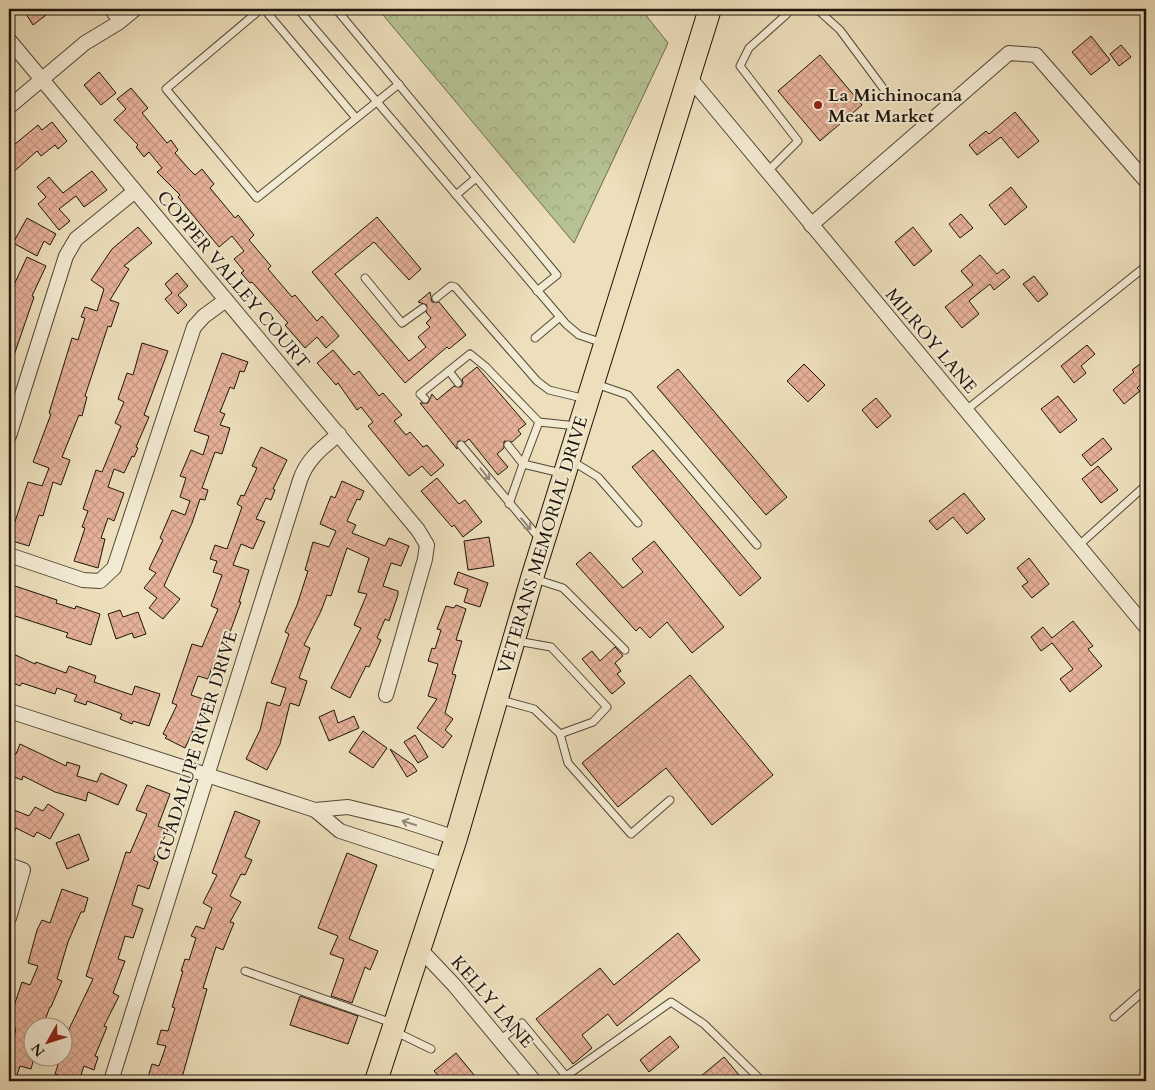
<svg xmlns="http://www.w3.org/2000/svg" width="1155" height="1090" font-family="Cardo,serif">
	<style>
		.forest { fill: url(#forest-crowns); stroke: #6a6b4e }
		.building { fill: url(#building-cross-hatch); stroke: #1d140b }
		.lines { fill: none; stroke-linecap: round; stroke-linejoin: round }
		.service-casing { stroke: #514737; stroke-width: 9 }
		.minor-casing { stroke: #514737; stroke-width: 16 }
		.primary-casing { stroke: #1d140b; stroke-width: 24 }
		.service { stroke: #f3ead3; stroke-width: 7 }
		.minor { stroke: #f3ead3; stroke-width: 14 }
		.primary { stroke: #eddfbb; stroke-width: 22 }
		.oneway { stroke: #938a79 }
		.poi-dot { fill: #8f2418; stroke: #f3ead3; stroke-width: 2 }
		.labels { text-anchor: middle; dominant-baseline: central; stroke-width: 4; stroke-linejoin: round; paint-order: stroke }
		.poi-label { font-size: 18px; font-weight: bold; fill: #1d140b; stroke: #f3ead3; text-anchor: start }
		.street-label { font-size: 18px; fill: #1d140b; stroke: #f3ead3 }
	</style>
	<defs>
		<pattern id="forest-crowns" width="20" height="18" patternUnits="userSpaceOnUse" patternTransform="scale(1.25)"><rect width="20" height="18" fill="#b6c292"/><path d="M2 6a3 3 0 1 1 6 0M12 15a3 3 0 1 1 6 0" fill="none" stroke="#9ca67d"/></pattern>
		<pattern id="building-cross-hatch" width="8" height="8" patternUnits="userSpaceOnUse" patternTransform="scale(1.25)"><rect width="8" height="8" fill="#e6b199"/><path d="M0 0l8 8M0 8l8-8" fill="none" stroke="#c59782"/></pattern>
	</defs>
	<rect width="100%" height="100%" fill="#eddfbb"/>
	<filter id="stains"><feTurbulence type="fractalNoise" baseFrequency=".004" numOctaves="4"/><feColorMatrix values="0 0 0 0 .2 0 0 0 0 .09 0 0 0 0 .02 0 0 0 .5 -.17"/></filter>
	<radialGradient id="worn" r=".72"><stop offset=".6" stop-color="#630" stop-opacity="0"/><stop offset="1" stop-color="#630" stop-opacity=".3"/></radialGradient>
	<polygon class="forest" points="378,9 641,9 668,43 574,243"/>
	<g class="building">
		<polygon points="23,9 54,9 33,25"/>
		<polygon points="1091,36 1110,60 1091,75 1072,52"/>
		<polygon points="1121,45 1131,57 1119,66 1110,54"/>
		<polygon points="820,55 862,105 820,141 778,91"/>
		<polygon points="99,72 116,93 101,105 84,85"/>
		<polygon points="131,88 148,108 142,113 167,143 171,140 178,150 175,153 188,168 195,175 202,169 214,184 210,188 235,218 238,215 254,235 249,240 271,266 268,269 292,297 295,295 317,321 322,316 339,336 326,348 317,337 305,348 285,325 288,323 252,282 250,283 241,273 244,271 234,259 244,251 232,236 219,247 178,197 180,195 157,172 162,168 149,152 144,157 136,147 138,145 114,120 126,109 117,99"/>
		<polygon points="1015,112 1039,141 1018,158 1001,137 977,155 969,145 986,131 989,134"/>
		<polygon points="52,122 67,141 58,149 55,145 41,156 37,151 9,176 9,149 38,125 42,130"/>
		<polygon points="92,171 107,190 84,207 76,196 59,209 70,221 59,230 38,204 46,197 37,187 49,177 63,193"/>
		<polygon points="1011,187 1027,207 1005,225 989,205"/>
		<polygon points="961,214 973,228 960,238 949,224"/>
		<polygon points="377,217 421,269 409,280 374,242 335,274 409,361 426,347 418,337 430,327 426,323 431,318 426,312 427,305 418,302 430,292 432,302 439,302 466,335 449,349 447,347 405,383 312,272"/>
		<polygon points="27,218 56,234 50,245 44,241 37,256 13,243"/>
		<polygon points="138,227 152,243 124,266 129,269 110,300 119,303 111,327 108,326 85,396 87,397 82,416 79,415 62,457 70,460 61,485 53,482 43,516 39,515 29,546 9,540 28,482 42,486 49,468 33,462 51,414 49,413 72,338 78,340 85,318 81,317 85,307 97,311 104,289 91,280 112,249"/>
		<polygon points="913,227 932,251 914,266 895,242"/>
		<polygon points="980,255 997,274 1003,269 1010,277 994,290 990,284 969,301 979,314 962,328 945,307 973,285 961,271"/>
		<polygon points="27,257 46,266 32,296 34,297 11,364 9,364 9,287 12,289"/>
		<polygon points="177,273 188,286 178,295 187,305 178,314 165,299 172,293 165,284"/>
		<polygon points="1034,276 1048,294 1038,302 1023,284"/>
		<polygon points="142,343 168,351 144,415 149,417 136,447 138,448 134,457 132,456 124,473 114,469 108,487 124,493 114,521 108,518 101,538 105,539 98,568 74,561 85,528 82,527 88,511 83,509 96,470 102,472 121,426 115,423 124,402 118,399 127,373 133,375"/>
		<polygon points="1087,345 1095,354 1081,366 1086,373 1074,383 1061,366"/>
		<polygon points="333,350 354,375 359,371 379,396 383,393 402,415 394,421 406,435 410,432 423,447 427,445 444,465 431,476 422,466 409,476 368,426 373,422 361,407 357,410 338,383 336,385 317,363"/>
		<polygon points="222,353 248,362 244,372 240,371 234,389 230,387 220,412 225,414 220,425 230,428 222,454 215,452 202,488 208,490 205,500 200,499 192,523 164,586 180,599 163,619 149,608 157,598 144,588 156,573 149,569 163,540 160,538 172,510 185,515 190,501 180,497 186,478 180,476 191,450 203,455 209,436 194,431"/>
		<polygon points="804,364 825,385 808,402 787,381"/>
		<polygon points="1140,364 1146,372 1146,380 1137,388 1140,391 1124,404 1113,390 1134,372 1132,370"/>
		<polygon points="477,367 526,424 518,430 521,434 512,442 504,441 504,448 497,454 508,467 498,475 469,439 465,442 458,441 457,449 420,403 428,403 432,394 437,400 454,386 461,387 463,383 462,379"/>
		<polygon points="678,369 787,497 766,515 657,387"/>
		<polygon points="1058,396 1077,420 1060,433 1041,409"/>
		<polygon points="876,398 891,416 877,428 862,410"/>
		<polygon points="1103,438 1112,449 1091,466 1082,455"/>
		<polygon points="261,447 287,460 273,489 275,490 271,500 266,498 256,519 265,522 253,549 241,544 233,565 249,570 239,602 241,602 222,654 220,666 213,664 208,679 198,676 191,695 209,701 198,733 193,731 185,748 165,738 167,736 163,734 177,705 172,703 192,644 202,647 218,609 211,606 222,575 213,572 217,561 210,559 215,545 227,549 242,507 237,504 241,495 244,496 257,468 252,466"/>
		<polygon points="653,450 761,578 740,596 632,467"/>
		<polygon points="1098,466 1118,490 1101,503 1082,479"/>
		<polygon points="437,478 459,504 465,500 482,522 463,537 454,525 452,527 421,491"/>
		<polygon points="342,481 364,491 360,500 357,499 347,521 356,525 352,533 385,546 389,538 409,546 401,566 391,563 383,586 398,591 398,595 389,621 385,619 377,638 381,640 369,667 366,666 350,698 331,688 361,628 354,625 367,594 358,592 369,558 347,548 331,596 327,595 321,611 304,645 310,648 299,678 307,681 299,706 290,703 280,744 267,770 246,759 260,730 267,702 280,706 286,688 271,683 289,634 285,632 297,605 308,571 305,570 313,542 329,547 336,531 320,524 331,496 335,498"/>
		<polygon points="964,493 985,519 967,534 953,517 937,530 929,521"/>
		<polygon points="489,537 494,566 468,570 464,541"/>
		<polygon points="654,541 724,627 692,653 667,622 650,638 640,627 636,631 576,564 590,552 623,588 643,572 632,559"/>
		<polygon points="1029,558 1049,584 1032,598 1022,586 1028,582 1017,568"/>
		<polygon points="458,572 488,583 480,607 464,602 468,589 454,584"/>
		<polygon points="12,585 57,600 56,603 75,609 76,606 100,614 91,645 66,637 68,633 9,614 9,596"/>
		<polygon points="456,605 466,609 456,640 462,641 452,674 456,675 445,713 453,719 445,730 452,736 443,748 417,728 437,699 428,696 438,664 428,661 432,648 435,649 441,630 437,629 446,606 454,608"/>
		<polygon points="120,610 123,617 138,612 146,634 134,638 132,633 116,639 108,614"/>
		<polygon points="1073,621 1093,646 1088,649 1102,666 1070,692 1060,679 1073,669 1052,643 1041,651 1031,637 1043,627 1052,638"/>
		<polygon points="615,647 623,656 615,663 621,671 617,674 625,683 612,694 582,659 592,651 600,661"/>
		<polygon points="9,652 35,664 36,662 66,673 69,666 96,676 94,682 132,695 135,686 160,694 149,726 133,721 132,724 120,719 122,714 87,701 86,705 74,701 77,695 57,688 55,694 22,683 20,686 9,681"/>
		<polygon points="690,675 773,775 712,825 666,768 618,807 582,763"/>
		<polygon points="334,710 338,723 354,716 359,728 329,741 319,717"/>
		<polygon points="363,731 387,748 373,768 349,752"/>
		<polygon points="415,735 428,757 418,763 404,742"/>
		<polygon points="20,744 66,766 67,762 80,766 77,776 97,782 101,773 127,785 118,805 88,792 86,801 55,792 23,776 22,780 9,775 9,751 16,754"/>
		<polygon points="390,749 413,765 417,771 407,777"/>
		<polygon points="147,785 170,794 158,826 168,830 153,860 158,862 149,889 138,885 132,905 143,909 133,938 125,936 118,959 125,961 113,993 119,996 104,1026 107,1027 95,1056 98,1057 94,1070 84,1066 79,1081 76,1081 55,1074 60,1058 62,1058 69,1029 93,979 86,976 126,852 130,853 147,814 136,810"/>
		<polygon points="48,804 64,814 50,839 37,832 34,837 16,828 9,845 9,808 29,816 35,807 43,811"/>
		<polygon points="235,811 260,821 245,857 252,860 245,875 241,874 230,896 241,902 230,922 234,923 223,950 216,947 203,988 207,989 181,1081 152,1081 154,1079 148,1077 152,1064 159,1066 166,1046 157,1044 161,1030 168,1031 175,1008 172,1007 183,971 181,971 185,959 189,960 196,938 191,936 196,926 204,929 212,908 203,903 217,875 212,873"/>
		<polygon points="79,834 89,860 67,869 56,843"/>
		<polygon points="347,853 377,865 349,939 378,951 370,970 365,967 352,1003 331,996 344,959 330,954 338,936 318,928"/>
		<polygon points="62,889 88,898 84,912 81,912 68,942 57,979 62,981 51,1007 50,1007 42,1028 32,1028 34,1058 31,1069 20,1066 15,1081 9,1081 9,1048 11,1048 16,1029 9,1026 9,1021 22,982 30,985 38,966 28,963 37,930 42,920 50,923"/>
		<polygon points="678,933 700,960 617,1026 608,1014 582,1035 592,1048 573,1064 536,1019 600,968 614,985"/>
		<polygon points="300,996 358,1016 348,1044 290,1025"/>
		<polygon points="670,1036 679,1047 649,1072 640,1060"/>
		<polygon points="456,1053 479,1081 443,1081 434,1071"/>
		<polygon points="724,1057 744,1081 695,1081"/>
	</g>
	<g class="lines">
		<g class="service-casing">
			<g id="service">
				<polyline points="107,9 118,23"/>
				<polyline points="261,9 166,89 257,198 399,84"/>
				<polyline points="264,9 356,118"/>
				<polyline points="298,9 566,324 579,335 603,343"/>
				<polyline points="336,9 557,275 537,291"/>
				<polyline points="807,9 819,11 840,30 889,96"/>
				<polyline points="767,172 798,141 740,66 749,48 787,14 787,9"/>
				<polyline points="456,195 476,178"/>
				<polyline points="365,278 402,323 423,308"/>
				<polyline points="436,298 451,286 455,287 537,381 549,390 586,399"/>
				<polyline points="535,338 560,317"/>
				<polyline points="449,371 458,383"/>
				<polyline points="596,384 628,395 757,545"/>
				<polyline points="425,399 420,394 470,354 486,367 539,422 577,426"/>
				<polyline points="965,411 1146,266"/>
				<polyline points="539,422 523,464 561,473"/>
				<polyline points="461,445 540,539"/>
				<polyline points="508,445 523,464 509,504"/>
				<polyline points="572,461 598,477 638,523"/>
				<polyline points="1078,546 1146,485"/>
				<polyline points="535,579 563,588 625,650"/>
				<polyline points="517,641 551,647 607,707 593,722 560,734"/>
				<polyline points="501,700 534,709 560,734 568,763 631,834 670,800"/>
				<polyline points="245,971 392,1023"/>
				<polyline points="1114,1017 1146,989"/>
				<polyline points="396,1032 431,1049"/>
				<polyline points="500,1040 522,1023 566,1076"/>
				<polyline points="559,1081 671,1002 704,1024 762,1081"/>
			</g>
		</g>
		<g class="minor-casing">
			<g id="minor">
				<polyline points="9,40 418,530 427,545 425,559 386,695"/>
				<polyline points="689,77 1146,627"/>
				<polyline points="9,107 85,43 118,23 135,9"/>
				<polyline points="811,225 1009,53 1036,55 1146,181"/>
				<polyline points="9,436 66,256 76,239 135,191"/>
				<polyline points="9,555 83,580 100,581 114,568 194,327 204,316 226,300"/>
				<polyline points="9,711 315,810 340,831 447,866"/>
				<polyline points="315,810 348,807 401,820 456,838"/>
				<polyline points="9,865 23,870 9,918"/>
				<polyline points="420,949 454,985 534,1081"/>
				<path d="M 111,1081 L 300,480 C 307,459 322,448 339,434"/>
			</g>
		</g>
		<g class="primary-casing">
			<polyline id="primary" points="376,1081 456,838 532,578 710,9"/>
		</g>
		<use href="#service" class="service"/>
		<use href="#minor" class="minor"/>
		<use href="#primary" class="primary"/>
	</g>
	<defs><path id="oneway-shaft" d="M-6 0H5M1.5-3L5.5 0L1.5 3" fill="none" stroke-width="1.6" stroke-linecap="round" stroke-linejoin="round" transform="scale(1.25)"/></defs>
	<g class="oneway">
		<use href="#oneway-shaft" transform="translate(485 474) rotate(51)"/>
		<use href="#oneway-shaft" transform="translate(526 524) rotate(50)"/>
		<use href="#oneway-shaft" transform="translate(409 823) rotate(-162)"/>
	</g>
	<circle class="poi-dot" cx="818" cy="105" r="5"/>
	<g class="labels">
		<g class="poi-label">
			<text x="828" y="95">La Michinocana<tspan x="828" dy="21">Meat Market</tspan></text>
		</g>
		<g class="street-label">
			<text transform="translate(233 280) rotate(50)">COPPER VALLEY COURT</text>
			<text transform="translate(931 341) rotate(50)">MILROY LANE</text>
			<text transform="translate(543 545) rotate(-73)">VETERANS MEMORIAL DRIVE</text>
			<text transform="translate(197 746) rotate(-73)">GUADALUPE RIVER DRIVE</text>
			<text transform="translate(492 1002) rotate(49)">KELLY LANE</text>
		</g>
	</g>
	<rect width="1155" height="1090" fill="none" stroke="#eddfbb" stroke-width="30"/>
	<rect x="10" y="10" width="1135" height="1070" fill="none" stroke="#1d140b" stroke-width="2.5"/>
	<rect x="15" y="15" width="1125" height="1060" fill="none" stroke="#1d140b"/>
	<g transform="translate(48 1042) rotate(231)"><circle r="24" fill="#f3ead3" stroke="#9d9483"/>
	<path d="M0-4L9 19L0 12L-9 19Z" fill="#8f2418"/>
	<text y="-8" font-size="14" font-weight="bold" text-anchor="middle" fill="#1d140b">N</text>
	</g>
	<rect width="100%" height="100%" filter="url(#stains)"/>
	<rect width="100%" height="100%" fill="url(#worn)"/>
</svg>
